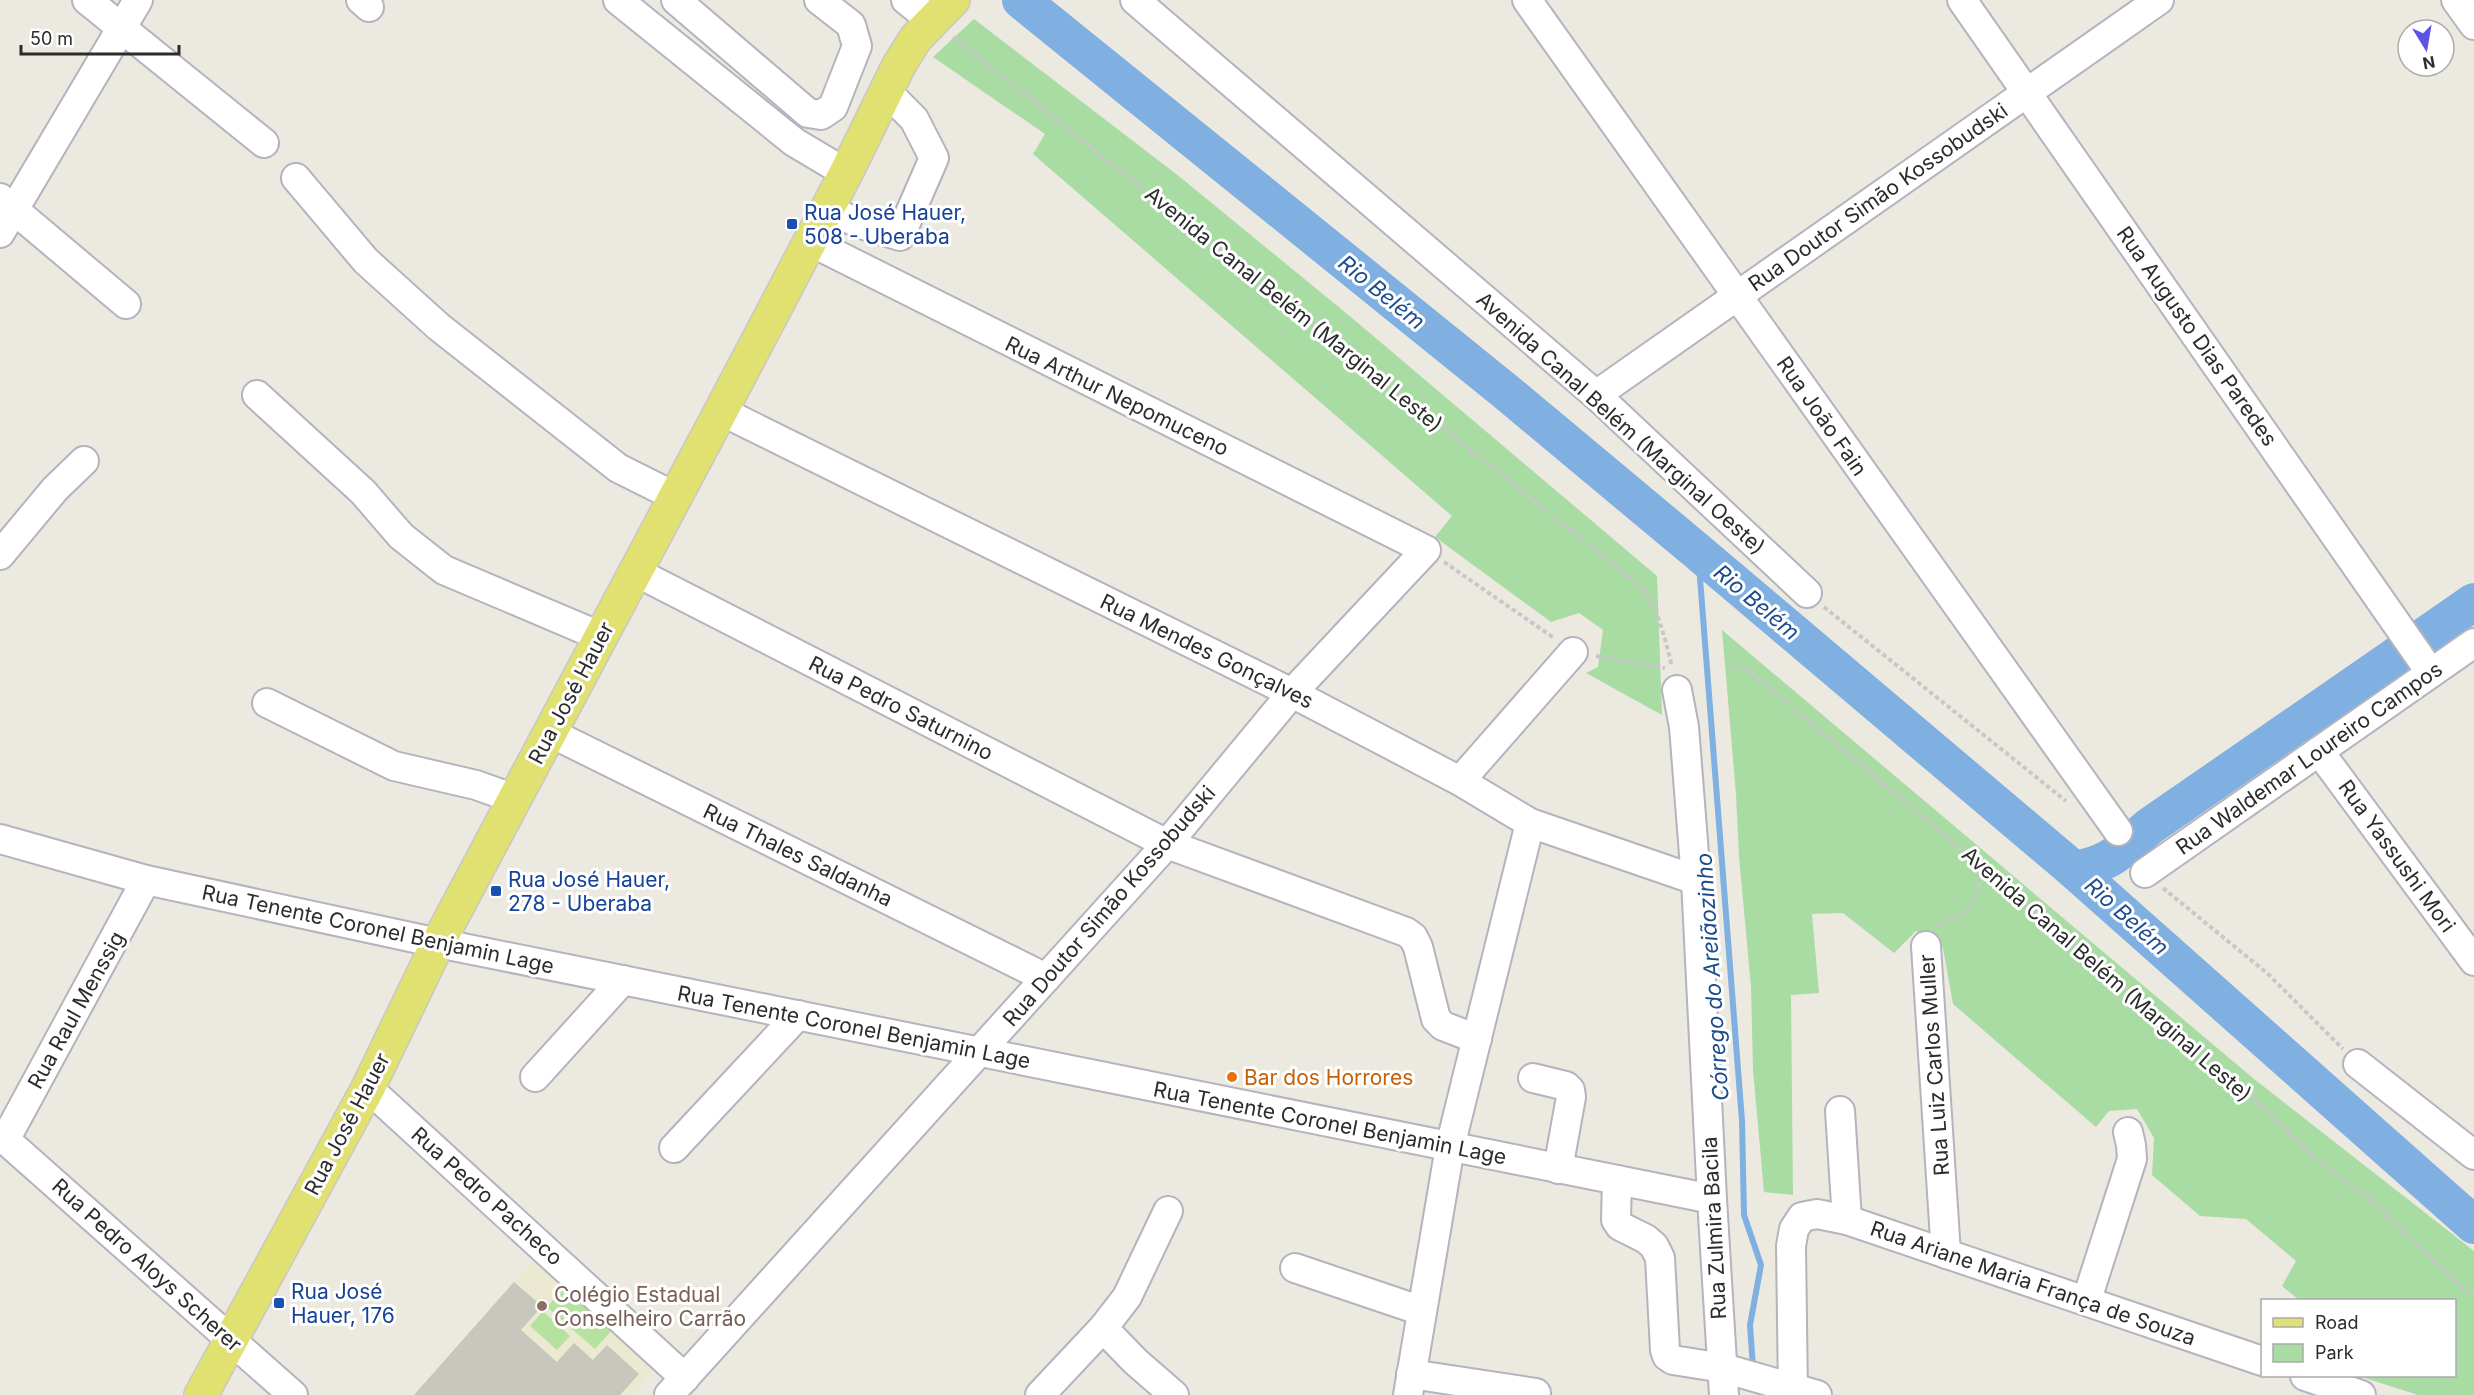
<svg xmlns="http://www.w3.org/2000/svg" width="2474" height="1395" font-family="Inter,sans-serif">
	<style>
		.education { fill: #ebe9d1 }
		.green { fill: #a8dca3 }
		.pitch { fill: #b6e2a0 }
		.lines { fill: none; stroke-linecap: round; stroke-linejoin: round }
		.stream { stroke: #80afe1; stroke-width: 6 }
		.river { stroke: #80afe1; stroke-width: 38 }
		.building { fill: #c8c7be; stroke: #c7c6b9; stroke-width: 1.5 }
		.minor-casing { stroke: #b4b3be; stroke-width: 32 }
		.major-casing { stroke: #c8c8c8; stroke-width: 36 }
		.path { stroke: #c8c8c8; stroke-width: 4; stroke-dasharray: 4.5 3; stroke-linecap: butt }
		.minor { stroke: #fff; stroke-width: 28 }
		.major { stroke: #e0e170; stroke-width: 33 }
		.transit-dot { fill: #1a4fb4; stroke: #fff; stroke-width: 2 }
		.food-dot { fill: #e8710a; stroke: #fff; stroke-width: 2 }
		.education-dot { fill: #8d6e63; stroke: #fff; stroke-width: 2 }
		.labels { text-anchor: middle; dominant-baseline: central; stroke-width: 6; stroke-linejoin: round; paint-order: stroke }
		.street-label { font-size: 21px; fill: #2c2c2c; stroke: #fff }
		.transit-label { font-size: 21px; fill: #164399; stroke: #fff; text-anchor: start }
		.food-label { font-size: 21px; fill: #c56008; stroke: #fff; text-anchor: start }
		.education-label { font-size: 21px; fill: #785e54; stroke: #fff; text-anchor: start }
		.water-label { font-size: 22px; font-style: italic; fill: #1d4c8e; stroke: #fff }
	</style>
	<rect width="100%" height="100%" fill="#ece9e0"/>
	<polygon class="education" points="536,1258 657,1366 631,1395 415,1395"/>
	<g class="green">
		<polygon points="974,19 1180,177 1352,318 1657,576 1662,715 1586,673 1598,667 1603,630 1579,613 1551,622 1435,537 1452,516 1033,154 1045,134 933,57"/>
		<polygon points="1722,630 2254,1079 2474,1251 2474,1395 2418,1395 2359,1376 2454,1376 2454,1300 2299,1300 2282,1286 2296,1261 2246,1219 2200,1216 2152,1175 2154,1138 2137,1109 2109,1111 2096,1127 1953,1004 1943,948 1916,931 1894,953 1843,913 1812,914 1819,993 1791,995 1793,1195 1764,1192 1753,1070 1751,987 1739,856 1736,794"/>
	</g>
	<g class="pitch">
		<polygon points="567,1285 614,1328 595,1349 547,1307"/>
		<polygon points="543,1311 570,1336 557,1350 530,1326"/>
	</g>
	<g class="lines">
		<polyline class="stream" points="1698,552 1742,1121 1744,1215 1761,1265 1750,1325 1753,1367"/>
		<g class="river">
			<polyline points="1021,0 1505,391 1698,552 2074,870 2474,1225"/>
			<path d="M 2074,870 C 2112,864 2122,849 2150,826 L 2474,602"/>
		</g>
	</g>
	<polygon class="building" points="514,1283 541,1306 520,1330 557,1363 574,1344 593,1361 607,1346 638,1374 619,1395 415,1395"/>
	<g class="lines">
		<g class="minor-casing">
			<g id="minor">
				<polyline points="87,0 264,143"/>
				<polyline points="361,0 369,7"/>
				<polyline points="618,0 794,142 846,173"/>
				<polyline points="676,0 808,113 821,115 833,107 857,46 851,25 819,0"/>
				<polyline points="906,0 931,20"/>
				<polyline points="1135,0 1596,395 1807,593"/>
				<polyline points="1527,0 2118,831"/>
				<polyline points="1962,0 2431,673"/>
				<polyline points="2456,0 2474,25"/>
				<polyline points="296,178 366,261 439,327 618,468 676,497"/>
				<polyline points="0,198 126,304"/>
				<polyline points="826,209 861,224 900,236 934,158 914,119 886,91"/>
				<polyline points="0,233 138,0"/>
				<polyline points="257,395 363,492 401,536 444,570 602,637"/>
				<polyline points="1596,395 2159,0"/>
				<polyline points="721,411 1292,693 1460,781 1530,823 1696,880"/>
				<polyline points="0,555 55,489 84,461"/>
				<polyline points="636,572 1167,844 1406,932 1413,937 1418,947 1436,1019 1443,1026 1477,1039"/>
				<polyline points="1677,690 1684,727 1696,880 1712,1199 1724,1395"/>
				<polyline points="267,703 394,766 476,785 515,799"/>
				<polyline points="551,733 1046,978"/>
				<polyline points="2319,751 2474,961"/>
				<polyline points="1460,781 1573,652"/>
				<polyline points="0,839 146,880 438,943 1712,1199"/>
				<polyline points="2145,873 2474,643"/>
				<polyline points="1926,946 1946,1254"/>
				<polyline points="2358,1064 2474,1155"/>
				<polyline points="535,1077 623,980"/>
				<polyline points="1533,1078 1566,1086 1570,1090 1571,1097 1558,1169"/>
				<polyline points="368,1088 685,1378"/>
				<polyline points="1840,1111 1847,1220"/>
				<polyline points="0,1135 293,1395"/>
				<polyline points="5,1140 146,880"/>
				<polyline points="674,1148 798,1015"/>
				<polyline points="1617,1180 1616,1220 1620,1226 1646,1239 1654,1246 1660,1258 1665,1350 1667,1356 1673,1360 1723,1368 1817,1395"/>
				<polyline points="1295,1268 1422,1311"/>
				<polyline points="2087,1299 2132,1159 2131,1145 2128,1132"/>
				<polyline points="1103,1328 1135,1361 1174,1395"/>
				<polyline points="1411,1374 1536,1393"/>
				<polyline points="2305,1376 2361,1395"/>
				<polyline points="669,1395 1167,844 1292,693 1426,550 809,241"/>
				<polyline points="1040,1395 1103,1328 1127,1297 1168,1211"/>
				<polyline points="1408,1395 1450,1147 1530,823"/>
				<polyline points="1793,1395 1791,1246 1794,1229 1802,1217 1817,1214 1847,1220 2262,1361"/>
			</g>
		</g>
		<g class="major-casing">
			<polyline id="major" points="201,1395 368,1088 438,943 721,411 846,173 899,65 916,38 953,0"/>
		</g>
		<g class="path">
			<path d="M 953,37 L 1643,588 C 1659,613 1665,638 1672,667"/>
			<polyline points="1444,562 1554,638"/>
			<polyline points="1824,607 2066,801"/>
			<polyline points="1596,656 1665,668"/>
			<polyline points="1730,667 1747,669 2224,1071 2317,1160 2366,1196 2441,1269 2474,1296"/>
			<polyline points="2163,888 2268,974 2343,1049"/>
			<path d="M 1938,926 L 1948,919 L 1964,914 C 1974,899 1981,885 1981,867"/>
		</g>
		<use href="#minor" class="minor"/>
		<use href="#major" class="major"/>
	</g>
	<g class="transit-dot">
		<rect x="786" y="218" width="12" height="12" rx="3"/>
		<rect x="490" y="885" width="12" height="12" rx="3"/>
		<rect x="273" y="1297" width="12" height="12" rx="3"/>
	</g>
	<circle class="food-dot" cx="1232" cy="1077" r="6"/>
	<circle class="education-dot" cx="542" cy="1306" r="6"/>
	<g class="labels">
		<g class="street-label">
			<text transform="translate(1878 197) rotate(-35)">Rua Doutor Simão Kossobudski</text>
			<text transform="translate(1294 309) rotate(39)">Avenida Canal Belém (Marginal Leste)</text>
			<text transform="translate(2197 336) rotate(55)">Rua Augusto Dias Paredes</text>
			<text transform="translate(1117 396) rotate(26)">Rua Arthur Nepomuceno</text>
			<text transform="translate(1822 416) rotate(55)">Rua João Fain</text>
			<text transform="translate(1621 423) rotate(42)">Avenida Canal Belém (Marginal Oeste)</text>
			<text transform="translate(1207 651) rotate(26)">Rua Mendes Gonçalves</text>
			<text transform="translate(571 693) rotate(-62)">Rua José Hauer</text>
			<text transform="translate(901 708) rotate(27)">Rua Pedro Saturnino</text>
			<text transform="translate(2309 758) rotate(-35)">Rua Waldemar Loureiro Campos</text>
			<text transform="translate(798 855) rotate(26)">Rua Thales Saldanha</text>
			<text transform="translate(2397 856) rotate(54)">Rua Yassushi Mori</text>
			<text transform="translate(1109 906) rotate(-49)">Rua Doutor Simão Kossobudski</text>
			<text transform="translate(378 929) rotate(12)">Rua Tenente Coronel Benjamin Lage</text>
			<text transform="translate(2107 974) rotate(41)">Avenida Canal Belém (Marginal Leste)</text>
			<text transform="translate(76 1010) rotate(-61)">Rua Raul Menssig</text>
			<text transform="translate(854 1027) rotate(11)">Rua Tenente Coronel Benjamin Lage</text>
			<text transform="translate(1934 1065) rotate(-94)">Rua Luiz Carlos Muller</text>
			<text transform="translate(1330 1123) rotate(11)">Rua Tenente Coronel Benjamin Lage</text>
			<text transform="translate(347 1124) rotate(-62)">Rua José Hauer</text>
			<text transform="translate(487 1196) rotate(42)">Rua Pedro Pacheco</text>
			<text transform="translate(1714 1228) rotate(-93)">Rua Zulmira Bacila</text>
			<text transform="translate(147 1265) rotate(42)">Rua Pedro Aloys Scherer</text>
			<text transform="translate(2033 1283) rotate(19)">Rua Ariane Maria França de Souza</text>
		</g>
		<g class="transit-label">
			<text x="804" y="212">Rua José Hauer,<tspan x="804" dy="24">508 - Uberaba</tspan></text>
			<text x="508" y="879">Rua José Hauer,<tspan x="508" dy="24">278 - Uberaba</tspan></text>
			<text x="291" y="1291">Rua José<tspan x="291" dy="24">Hauer, 176</tspan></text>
		</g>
		<g class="food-label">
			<text x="1244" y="1077">Bar dos Horrores</text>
		</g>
		<g class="education-label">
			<text x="554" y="1294">Colégio Estadual<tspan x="554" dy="24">Conselheiro Carrão</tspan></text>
		</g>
		<g class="water-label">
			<text transform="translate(1382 292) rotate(39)">Rio Belém</text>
			<text transform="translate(1757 602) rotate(40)">Rio Belém</text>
			<text transform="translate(2127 916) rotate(42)">Rio Belém</text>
			<text transform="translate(1712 977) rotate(-94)">Córrego do Areiãozinho</text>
		</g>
	</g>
	<rect x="2261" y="1299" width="195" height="78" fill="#ffffff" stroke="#ababab" stroke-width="1.5"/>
	<rect x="2273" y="1318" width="30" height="9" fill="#e0e170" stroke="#ababab" stroke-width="1.5"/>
	<text x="2315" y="1329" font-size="18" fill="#2c2c2c">Road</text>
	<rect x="2273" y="1344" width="30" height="18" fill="#a8dca3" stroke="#ababab" stroke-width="1.5"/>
	<text x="2315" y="1359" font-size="18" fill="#2c2c2c">Park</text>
	<g transform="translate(2426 48) rotate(169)"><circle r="28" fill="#ffffff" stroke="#ababab" stroke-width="1.5"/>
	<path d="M0-4.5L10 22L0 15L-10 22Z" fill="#5c53e5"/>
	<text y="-9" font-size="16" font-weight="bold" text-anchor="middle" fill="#2c2c2c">N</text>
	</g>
	<path d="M21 45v9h158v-9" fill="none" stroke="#2c2c2c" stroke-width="3"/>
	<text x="30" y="45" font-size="18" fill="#2c2c2c" stroke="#ffffff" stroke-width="4.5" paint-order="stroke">50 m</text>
</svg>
